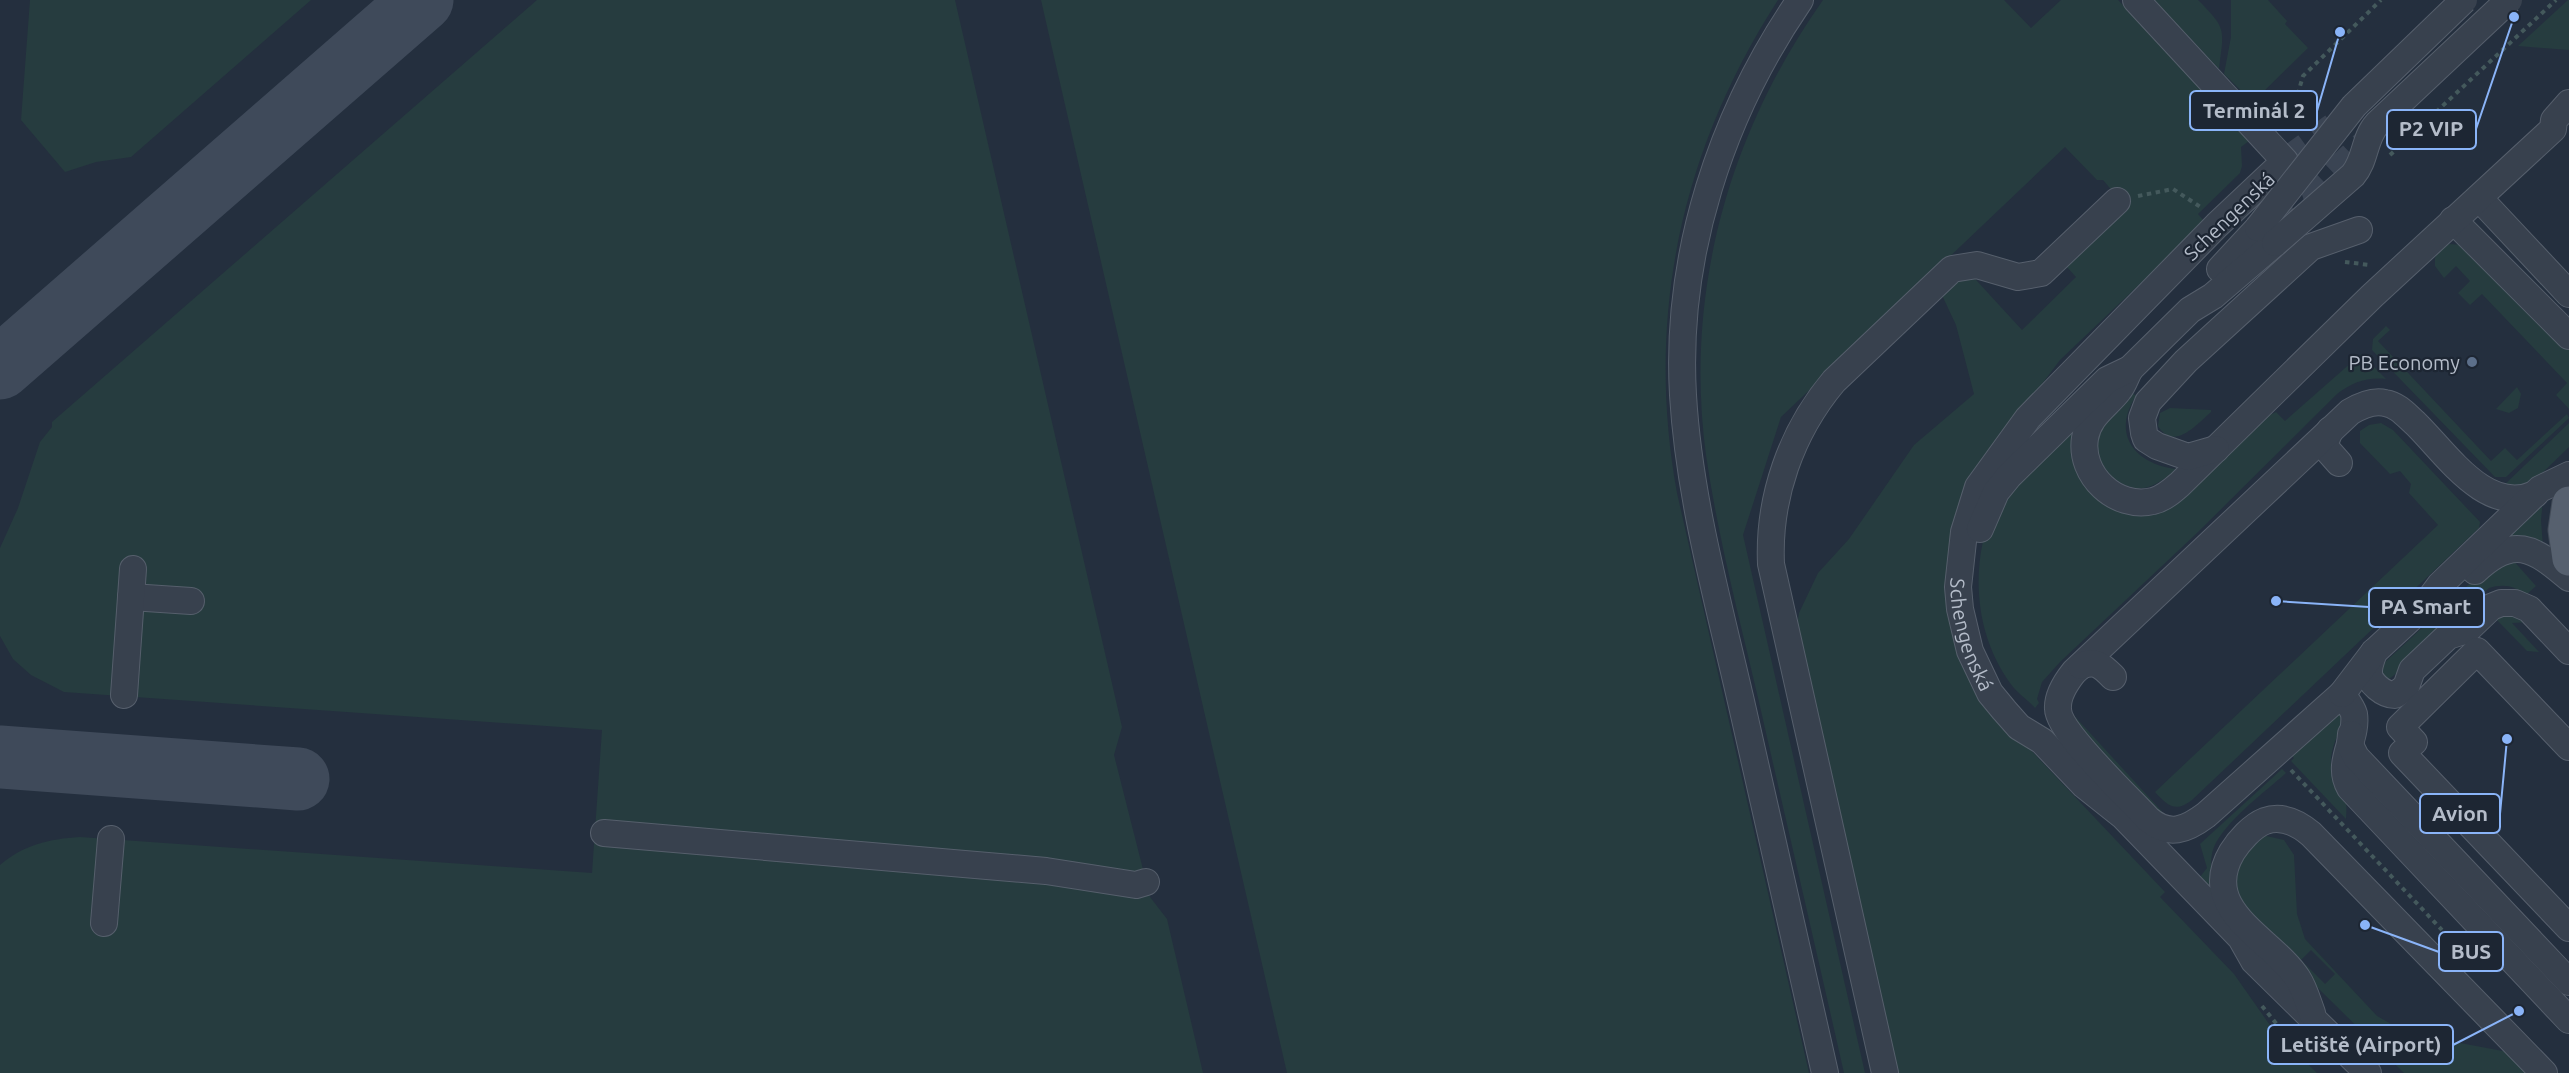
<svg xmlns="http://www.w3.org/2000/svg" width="2569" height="1073" font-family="Ubuntu,sans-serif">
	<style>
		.green { fill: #263c3f; fill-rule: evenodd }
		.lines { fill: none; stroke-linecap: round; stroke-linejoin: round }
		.taxiway { stroke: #3f4a5a; stroke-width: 63 }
		.minor-tunnel { stroke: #3a4453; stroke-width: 26; stroke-dasharray: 26 13; stroke-linecap: butt }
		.minor-casing { stroke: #565f6c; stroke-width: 28 }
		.major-casing { stroke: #414a57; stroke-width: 35 }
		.path { stroke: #44595c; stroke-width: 4; stroke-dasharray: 4.5 4.5; stroke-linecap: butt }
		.minor { stroke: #38414e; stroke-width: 26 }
		.major { stroke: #56606e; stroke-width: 33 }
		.minor-bridge-casing { stroke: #565f6c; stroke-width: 28; stroke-linecap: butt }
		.minor-bridge { stroke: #38414e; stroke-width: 26 }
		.service-dot { fill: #5c6f8a; stroke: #1d2633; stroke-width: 2 }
		.labels { text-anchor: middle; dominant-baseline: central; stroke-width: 4.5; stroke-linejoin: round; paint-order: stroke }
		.street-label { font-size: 20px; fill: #b4bcc9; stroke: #1d2633 }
		.poi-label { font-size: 20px; fill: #b4bcc9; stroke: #1d2633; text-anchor: end }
		.leader { fill: none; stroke: #8ab4f8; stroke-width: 2 }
		.callout-dot { fill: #8ab4f8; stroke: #1d2633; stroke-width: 2 }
		.callout { fill: #1d2633; stroke: #8ab4f8; stroke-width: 2 }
		.callout-label { font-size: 21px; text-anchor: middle; font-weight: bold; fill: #b4bcc9 }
	</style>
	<rect width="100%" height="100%" fill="#242f3e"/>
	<g class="green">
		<polygon points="30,0 311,0 131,157 96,162 65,172 21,120"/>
		<path d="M 537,0 L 955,0 L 1122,727 L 1114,755 L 1150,897 L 1167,919 L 1203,1073 L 0,1073 L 0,865 C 23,845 49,839 80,837 L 592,873 L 602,730 L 64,692 L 31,675 L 13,659 L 0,636 L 0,548 L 18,508 L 40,442 L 52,427 L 52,422 Z"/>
		<path d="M 1041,0 L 1778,0 C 1681,150 1645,317 1677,493 L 1809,1073 L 1287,1073 Z"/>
		<path d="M 1823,0 L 2004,0 L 2031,28 L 2061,0 L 2118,0 L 2239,125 L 2249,141 L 2241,147 L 2242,166 L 2240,173 L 2198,214 L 2205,222 L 2060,360 L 2008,429 L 1953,562 L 2009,727 L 2165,892 L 2160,897 L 2234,974 L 2274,1031 L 2317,1073 L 1897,1073 L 1796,632 L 1799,613 L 1818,573 L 1849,539 L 1914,445 L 1974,394 L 1956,325 L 1940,291 L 1966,269 L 2022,330 L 2076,277 L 2065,265 L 2125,206 L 2103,180 L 2097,180 L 2065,147 L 1781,417 L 1743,535 L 1865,1073 L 1844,1073 C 1816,949 1787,825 1759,702 C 1740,620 1718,538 1706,455 C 1684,292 1729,133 1823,0 Z"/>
		<path d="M 2154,0 L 2198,0 C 2227,29 2224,29 2219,69 Z"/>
		<polygon points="2231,0 2268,0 2287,21 2285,24 2308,48 2261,94 2281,115 2273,122 2224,74 2231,37"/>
		<polygon points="2569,0 2569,50 2518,46 2568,0"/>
		<polygon points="2448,244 2463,245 2569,347 2569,409 2556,395 2567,383 2482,294 2470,305 2458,293 2470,281 2456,266 2444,278 2435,266 2435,258 2438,251"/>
		<polygon points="2386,326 2390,330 2378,341 2491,461 2505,448 2517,460 2567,414 2569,418 2506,477 2495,477 2372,350 2373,339"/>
		<path d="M 2361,354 L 2386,379 C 2367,377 2353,382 2337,394 L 2197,533 L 2060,662 L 2042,682 L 2037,699 L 2039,703 L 2035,708 C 2028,700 2017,693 2010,683 C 1972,630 1970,559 1996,502 L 2074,428 L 2074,443 L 2136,509 L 2253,423 L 2276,412 L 2285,421 Z"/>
		<path d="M 2127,387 L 2136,396 C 2111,434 2135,464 2176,469 C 2143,499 2129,491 2096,466 L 2094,428 Z"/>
		<polygon points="2517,387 2521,394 2518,408 2509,413 2496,409"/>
		<path d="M 2170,408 L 2211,410 L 2211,412 C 2197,424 2174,452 2158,426 L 2160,413 Z"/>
		<path d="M 2381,423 L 2393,430 L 2480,522 L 2479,528 L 2192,800 C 2175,813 2168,806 2155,792 L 2438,525 L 2409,493 L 2411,484 L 2400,471 L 2390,474 L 2360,443 L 2360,431 L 2369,425 Z"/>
		<polygon points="2569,423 2569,447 2530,485 2502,487"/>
		<polygon points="2543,499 2541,520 2543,547 2506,537"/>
		<path d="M 2511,558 L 2536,586 L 2525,596 C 2515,585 2503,584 2489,588 L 2393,676 L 2389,679 L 2383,677 L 2380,669 L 2382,665 L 2492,563 Z"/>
		<polygon points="2503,609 2532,622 2512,623 2539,652 2527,651 2497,620"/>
		<polygon points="2068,709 2168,818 2163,817 2078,732"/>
		<path d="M 2339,713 L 2345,718 C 2338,735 2326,755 2333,774 C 2343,798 2348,788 2346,819 L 2291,761 L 2294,758 L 2292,756 Z"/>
		<path d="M 2282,769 L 2286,773 C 2265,792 2225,821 2214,847 C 2208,861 2214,876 2209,889 L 2196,882 L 2207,868 L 2200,844 Z"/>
		<path d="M 2262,835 L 2284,840 L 2294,855 L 2297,914 L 2305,939 L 2377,1016 L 2407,1033 L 2508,1052 L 2533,1073 L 2404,1073 L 2248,919 L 2232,894 L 2234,864 ZM 2311,950 L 2335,974 L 2325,984 L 2301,960 Z"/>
	</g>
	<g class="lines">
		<g class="taxiway">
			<polyline points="0,368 422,0"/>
			<polyline points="0,757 298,779"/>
		</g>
		<g class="minor-tunnel">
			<polyline points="2285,161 2333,126"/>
			<polyline points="2265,207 2314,191 2372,136"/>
		</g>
		<g class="minor-casing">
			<g id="minor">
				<path d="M 1800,0 C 1721,115 1675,255 1683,395 C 1689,497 1717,597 1740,697 C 1768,822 1797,948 1825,1073"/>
				<path id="s1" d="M 2136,0 L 2285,161 L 2217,225 L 2028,418 L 1978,487 L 1964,532 L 1958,587 L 1960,609 L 1970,651 L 1990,693 L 2004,710 L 2019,727 L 2042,741 L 2084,785 L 2123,816 L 2241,938 L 2254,961 L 2368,1073"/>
				<polyline points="2479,198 2569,294"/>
				<polyline points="2453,220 2569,336"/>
				<polyline points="2220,269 2258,228"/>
				<path d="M 2130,369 C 2126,376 2124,384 2119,390 C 2106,407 2089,415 2085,438 C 2079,475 2116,510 2153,501 C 2163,499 2172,491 2180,484 L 2372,296 L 2553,129 L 2554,120 L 2569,103"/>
				<polyline points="2330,430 2324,446 2339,463"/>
				<polyline points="2216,449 2188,457 2157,446 2146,439 2144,433 2142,418 2148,402 2186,361 2311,247 2359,230"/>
				<path d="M 2535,494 C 2486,516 2446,453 2415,423 C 2406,415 2398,405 2385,403 C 2373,400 2360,406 2350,412 L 2074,672 C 2066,682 2057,695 2058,709 C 2058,732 2130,799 2148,819 C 2169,837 2186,830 2206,815 L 2342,694 C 2346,700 2352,707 2354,714 C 2358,740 2335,762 2350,788 L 2569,1020"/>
				<polyline points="1980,529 1996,492 2009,476 2107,380 2130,369 2190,310 2213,296 2275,243"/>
				<path d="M 2475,571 C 2513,535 2533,547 2569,578"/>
				<polyline points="131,597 191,601"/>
				<path d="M 2374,652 C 2372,658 2369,665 2369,671 C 2368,683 2384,695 2395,695 L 2406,687 L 2412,670 L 2448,636 L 2467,630 L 2491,607 L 2501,603 L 2515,603 L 2529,609 L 2569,651"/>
				<path d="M 2081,666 C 2096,659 2103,667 2113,677"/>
				<polyline points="2342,694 2374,652 2426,604 2440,585 2540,489 2569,475"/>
				<polyline points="124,695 133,569"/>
				<polyline points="2351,734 2350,745 2356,757 2569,982"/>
				<polyline points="2569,747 2477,651 2400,727 2414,742 2402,753 2569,928"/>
				<polyline points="604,833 1046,871 1136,885 1146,882"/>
				<polyline points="104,923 111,839"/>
				<path d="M 2312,1013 C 2308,1002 2304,988 2298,979 C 2273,939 2197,911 2232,852 C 2239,841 2252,826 2265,821 C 2282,815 2298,823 2311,834 L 2544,1073"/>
				<path d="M 1885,1073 L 1771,564 C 1768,498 1791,432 1834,381 L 1952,269 L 1977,265 L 2018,277 L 2041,273 L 2117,201"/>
			</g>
		</g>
		<g class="major-casing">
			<polyline id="major" points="2569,503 2565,530 2569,559"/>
		</g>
		<g class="path">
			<polyline points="2281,125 2292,114 2303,76 2381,0"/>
			<polyline points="2390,155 2556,0"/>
			<polyline points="2138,196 2173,189 2202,208"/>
			<polyline points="2345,262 2370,265"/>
			<polyline points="2291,770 2442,930"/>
			<polyline points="2262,1006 2284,1033"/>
		</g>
		<use href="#minor" class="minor"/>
		<use href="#major" class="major"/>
		<g class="minor-bridge-casing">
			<g id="minor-bridge">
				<polyline points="2258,228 2354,106 2464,0"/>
				<path d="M 2275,243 L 2353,175 C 2366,160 2364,138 2377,124 L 2509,0"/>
			</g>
		</g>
		<use href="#minor-bridge" class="minor-bridge"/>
	</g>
	<circle class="service-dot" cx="2472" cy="362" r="6"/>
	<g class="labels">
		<g class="street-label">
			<text transform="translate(2229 216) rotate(-44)">Schengenská</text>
			<text stroke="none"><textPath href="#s1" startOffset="820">Schengenská</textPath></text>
		</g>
		<g class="poi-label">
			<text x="2460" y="362">PB Economy</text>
		</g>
	</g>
	<path class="leader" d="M2340 32L2317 111M2514 17L2476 129M2276 601L2369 607M2507 739L2500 814M2365 925L2439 952M2519 1011L2453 1045"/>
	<g class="callout-dot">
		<circle cx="2340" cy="32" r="6"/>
		<circle cx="2514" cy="17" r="6"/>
		<circle cx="2276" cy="601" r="6"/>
		<circle cx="2507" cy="739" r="6"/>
		<circle cx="2365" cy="925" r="6"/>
		<circle cx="2519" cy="1011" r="6"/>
	</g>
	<g class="callout">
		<rect x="2190" y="91" width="127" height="39" rx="6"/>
		<rect x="2387" y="110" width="89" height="39" rx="6"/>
		<rect x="2369" y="588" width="115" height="39" rx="6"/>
		<rect x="2420" y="794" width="80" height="39" rx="6"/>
		<rect x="2439" y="932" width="64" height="39" rx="6"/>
		<rect x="2268" y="1025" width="185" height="39" rx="6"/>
	</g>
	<g class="callout-label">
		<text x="2254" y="118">Terminál 2</text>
		<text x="2431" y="136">P2 VIP</text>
		<text x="2426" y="614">PA Smart</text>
		<text x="2460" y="821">Avion</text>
		<text x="2471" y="959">BUS</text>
		<text x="2361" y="1052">Letiště (Airport)</text>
	</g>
</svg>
